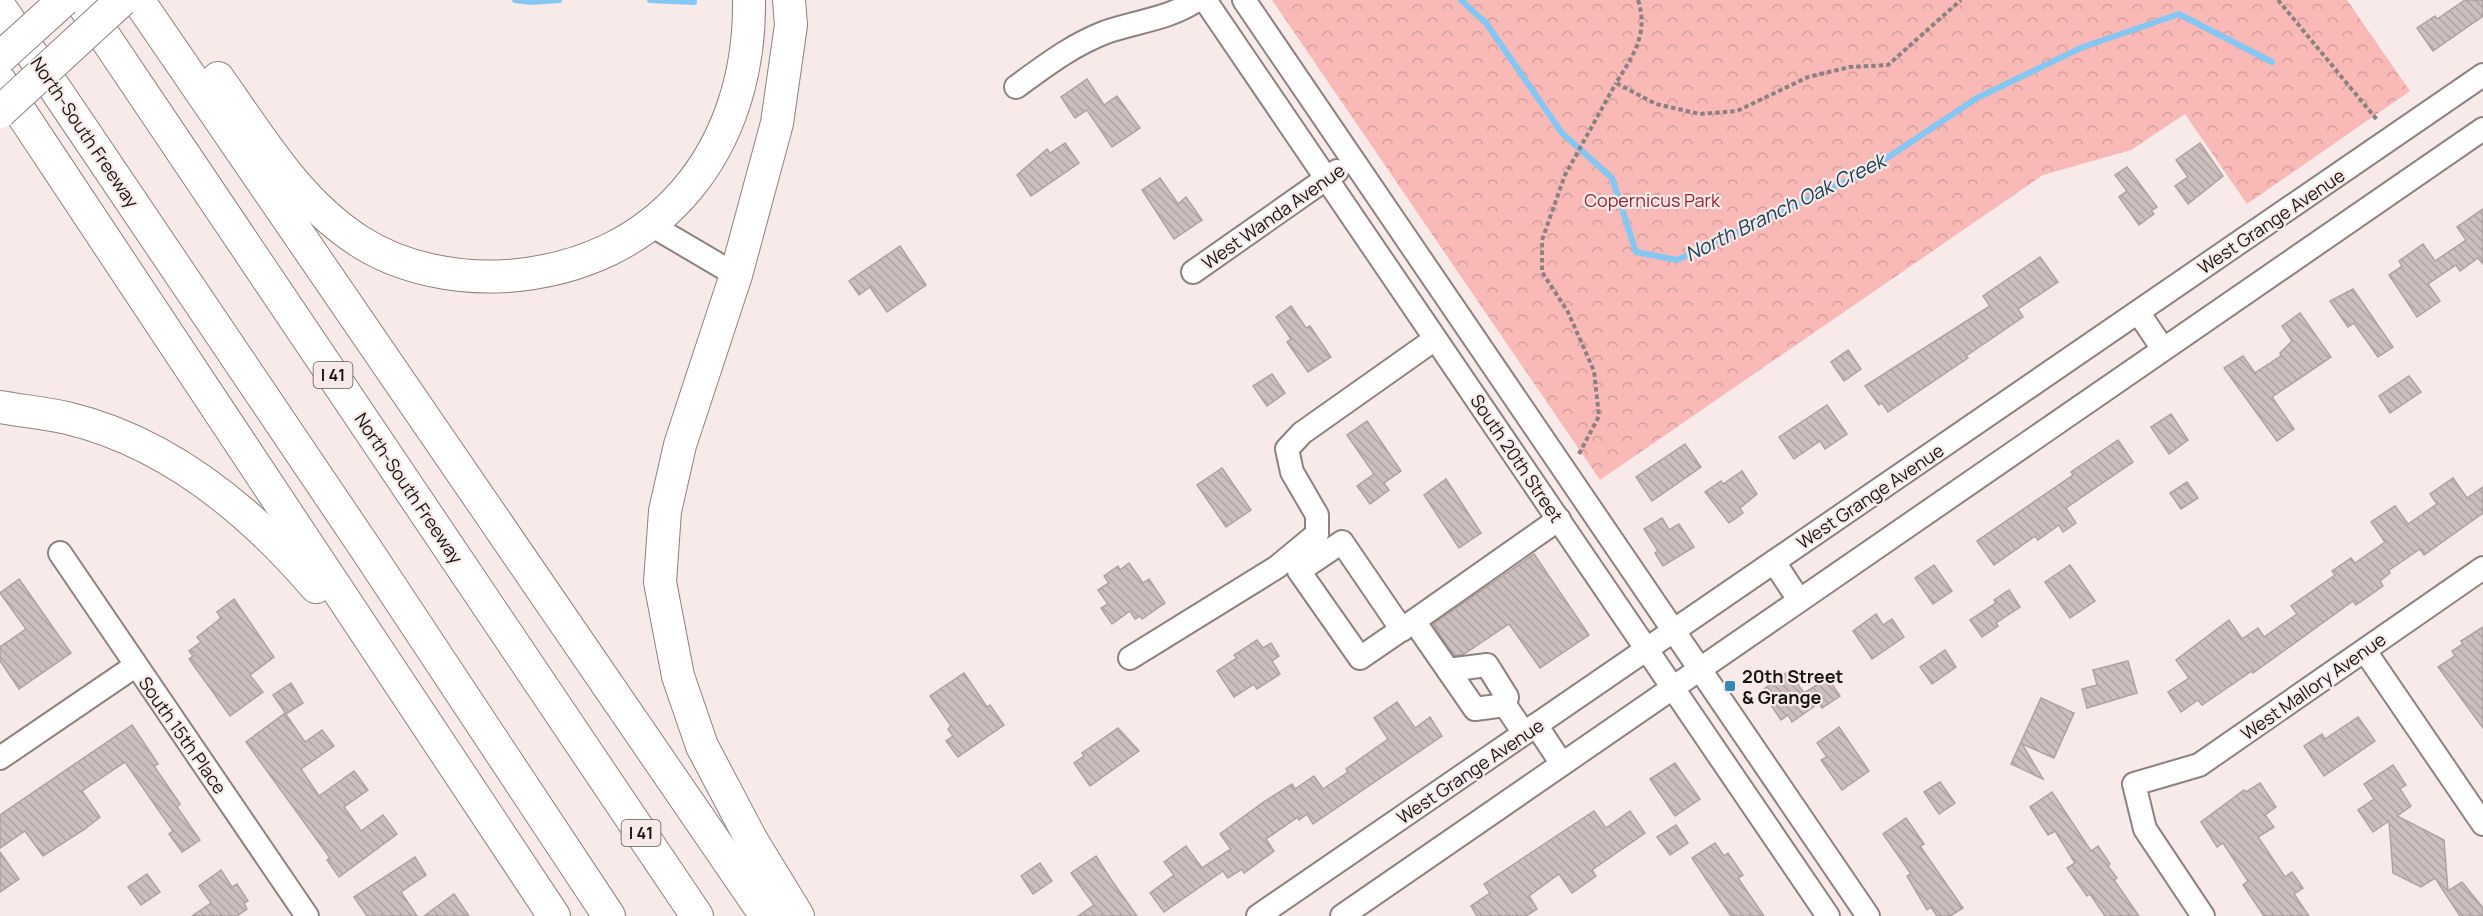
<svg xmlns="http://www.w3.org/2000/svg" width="2483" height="916" font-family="Manrope,sans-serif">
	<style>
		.park { fill: url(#park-crowns) }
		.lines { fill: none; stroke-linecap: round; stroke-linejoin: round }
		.stream { stroke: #85c7f3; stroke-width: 6 }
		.building { fill: url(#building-back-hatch); stroke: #b0a2a2; stroke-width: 1.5 }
		.minor-casing { stroke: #8e8181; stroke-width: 26 }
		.highway-casing { stroke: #8e8181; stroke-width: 34 }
		.path { stroke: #8a8180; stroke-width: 4; stroke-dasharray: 4.5 3; stroke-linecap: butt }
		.minor { stroke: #fff; stroke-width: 22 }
		.highway { stroke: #fff; stroke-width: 32 }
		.highway-bridge-casing { stroke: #8e8181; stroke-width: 34; stroke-linecap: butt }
		.highway-bridge { stroke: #fff; stroke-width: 32 }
		.poi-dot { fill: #3487b7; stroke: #f8eae9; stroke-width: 2 }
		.labels { text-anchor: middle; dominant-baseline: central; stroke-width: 4.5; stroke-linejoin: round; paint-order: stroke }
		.shield { fill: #f8eae9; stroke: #5d5555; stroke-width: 1.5 }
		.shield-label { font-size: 16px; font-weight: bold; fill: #1a1515 }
		.street-label { font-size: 18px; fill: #1a1515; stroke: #f8eae9 }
		.park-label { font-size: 18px; fill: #912530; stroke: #f8eae9 }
		.poi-label { font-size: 18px; font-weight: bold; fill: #1a1515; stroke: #f8eae9; text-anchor: start }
		.water-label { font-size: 20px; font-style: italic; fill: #1c4157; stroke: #f8eae9 }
	</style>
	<defs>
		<pattern id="park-crowns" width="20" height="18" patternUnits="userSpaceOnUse" patternTransform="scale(1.5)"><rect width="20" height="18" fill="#f8b9b7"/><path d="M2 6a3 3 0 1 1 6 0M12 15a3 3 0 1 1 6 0" fill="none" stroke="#d49e9c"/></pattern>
		<pattern id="building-back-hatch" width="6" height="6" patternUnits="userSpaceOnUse" patternTransform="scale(1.5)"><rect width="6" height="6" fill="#cdbfbe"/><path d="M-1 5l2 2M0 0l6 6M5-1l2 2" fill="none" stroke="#afa3a2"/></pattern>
	</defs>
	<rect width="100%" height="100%" fill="#f8eae9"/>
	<polygon class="park" points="1272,0 2347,0 2410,91 2247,204 2185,114 2131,150 2043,175 1600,480"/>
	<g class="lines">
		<g class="stream">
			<polyline points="515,0 531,2 559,0"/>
			<polyline points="650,0 694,2"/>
			<polyline points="1461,0 1486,23 1562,133 1612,178 1636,252 1677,260 1866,172 1977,98 2083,47 2179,14 2272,62"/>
		</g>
	</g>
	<g class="building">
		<polygon points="2465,0 2483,0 2483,16 2433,51 2417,28 2435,16 2437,19"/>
		<polygon points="1087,79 1104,105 1117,96 1140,128 1112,147 1087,110 1075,118 1061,97"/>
		<polygon points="1065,143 1079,163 1031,196 1017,175 1047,149 1050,153"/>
		<polygon points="2200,143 2223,176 2188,204 2175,186 2188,177 2176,160"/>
		<polygon points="2127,167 2157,207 2151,211 2154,214 2139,225 2119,197 2127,191 2115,175"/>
		<polygon points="1160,178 1178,204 1186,197 1202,220 1174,239 1142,190"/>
		<polygon points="2483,209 2483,264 2478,258 2460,271 2456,265 2428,284 2440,301 2417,317 2389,275 2402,266 2399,261 2423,244 2435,261 2466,240 2457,227"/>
		<polygon points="900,246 926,285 887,312 870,287 859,295 849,281"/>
		<polygon points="2040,257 2058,282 2018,309 2023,317 1966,356 1968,358 1888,412 1882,403 1879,405 1865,386 1990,306 1983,296"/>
		<polygon points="2353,289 2393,347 2378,357 2354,323 2348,327 2330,301"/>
		<polygon points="1291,306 1306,328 1310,326 1331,357 1308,372 1287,342 1291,339 1276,317"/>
		<polygon points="2300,313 2331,357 2272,397 2294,429 2277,441 2224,368 2243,356 2255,373 2281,356 2280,353 2292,341 2282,326"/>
		<polygon points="1848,350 1861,369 1844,381 1831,362"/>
		<polygon points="1272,374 1285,393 1267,406 1253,386"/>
		<polygon points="2409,376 2421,392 2390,413 2379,396"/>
		<polygon points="1827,405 1847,434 1825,449 1820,441 1794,459 1779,437"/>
		<polygon points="2171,414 2188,440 2169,454 2151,427"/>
		<polygon points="1367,421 1401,471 1384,483 1389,490 1370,504 1357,486 1374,474 1347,435"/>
		<polygon points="2118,440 2133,462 2066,508 2076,523 2063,532 2059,525 2038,540 2035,536 1994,565 1977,541 2073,475 2071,472"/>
		<polygon points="1685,444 1701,467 1652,501 1636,477"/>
		<polygon points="1222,468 1251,510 1226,527 1197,485"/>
		<polygon points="1742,471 1757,494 1740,508 1743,513 1729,523 1705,492 1721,481 1723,484"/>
		<polygon points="2453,478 2467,498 2483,487 2483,513 2424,555 2420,549 2388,571 2390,573 2380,581 2383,586 2356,605 2353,601 2253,673 2252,671 2202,705 2198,700 2181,712 2168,692 2189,678 2176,660 2229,620 2242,639 2258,628 2264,637 2297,614 2291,606 2335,575 2332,571 2351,558 2355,563 2385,542 2371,522 2395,506 2408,524 2437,504 2430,494"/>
		<polygon points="1446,479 1481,533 1459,548 1424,495"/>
		<polygon points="2187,482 2198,498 2181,509 2170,493"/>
		<polygon points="1662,518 1669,530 1679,524 1694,547 1663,566 1655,553 1658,551 1644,529"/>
		<polygon points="1534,554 1589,635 1540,668 1509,624 1464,654 1454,656 1433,624"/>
		<polygon points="1129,563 1143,583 1149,579 1165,603 1142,619 1140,616 1135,619 1130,611 1112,624 1101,608 1108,604 1098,590 1109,583 1104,576 1118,566 1120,570"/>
		<polygon points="1934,565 1952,591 1933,604 1915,578"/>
		<polygon points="2070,565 2095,601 2070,618 2045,582"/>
		<polygon points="19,579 71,653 19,689 0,661 0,647 26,629 0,593"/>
		<polygon points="2009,590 2020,607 1996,623 1998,626 1982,637 1970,620 1996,603 1994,600"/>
		<polygon points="234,599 274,657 250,675 263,692 230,716 189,659 193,656 189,651 201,642 197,637 221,618 217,612"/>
		<polygon points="1876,614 1883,625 1892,619 1904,637 1872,659 1853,631"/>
		<polygon points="2483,627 2483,728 2438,667 2455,656 2452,651 2463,644 2461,641"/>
		<polygon points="1257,640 1263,648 1271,643 1279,656 1272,661 1280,674 1257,689 1254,684 1234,697 1217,671 1237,658 1234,655"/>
		<polygon points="1945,650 1956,667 1932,684 1920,667"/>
		<polygon points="2128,661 2137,693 2087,708 2082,689 2097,685 2093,670"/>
		<polygon points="1789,671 1804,693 1828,678 1840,696 1822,708 1819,703 1792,722 1788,715 1781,720 1761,691"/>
		<polygon points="964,673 987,707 990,705 1004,725 958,757 946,741 953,736 948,729 951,726 930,696"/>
		<polygon points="291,683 303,703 286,714 273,695"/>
		<polygon points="2041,698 2074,713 2054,758 2022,744 2043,779 2011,764"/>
		<polygon points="1397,702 1415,728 1430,717 1442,736 1313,824 1307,814 1299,820 1298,817 1266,839 1274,851 1244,873 1242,869 1228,878 1223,871 1164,912 1150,893 1174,875 1164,862 1186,846 1202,868 1231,849 1220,834 1262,803 1292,784 1295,789 1314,776 1323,789 1348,772 1346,769 1388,739 1374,718"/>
		<polygon points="285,713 305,742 322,730 334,746 301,769 319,796 354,771 368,790 344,807 361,831 383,815 397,834 339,877 327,860 330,858 246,742"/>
		<polygon points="2358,717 2375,741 2324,776 2304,746 2322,734 2325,739"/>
		<polygon points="132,725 158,764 154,766 180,804 177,807 200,840 182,852 169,834 173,831 125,762 82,791 100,817 85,829 43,856 25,831 0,848 0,815"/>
		<polygon points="1839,727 1869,771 1842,790 1821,760 1827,757 1817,743"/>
		<polygon points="1118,728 1139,751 1090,786 1074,763 1084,756 1082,753"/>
		<polygon points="1675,763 1700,799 1675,816 1650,779"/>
		<polygon points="2393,765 2406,785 2400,789 2411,806 2397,816 2444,840 2448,891 2462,882 2483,908 2483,916 2460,916 2435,878 2421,887 2393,873 2389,821 2373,832 2358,810 2374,799 2364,784"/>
		<polygon points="1940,782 1955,803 1939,814 1924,792"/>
		<polygon points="2260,783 2276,807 2265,815 2274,827 2258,837 2285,877 2292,872 2303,888 2294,894 2309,916 2264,916 2243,885 2248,881 2223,843 2217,847 2201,822 2244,790 2246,792"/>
		<polygon points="2052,792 2091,851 2098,846 2110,864 2108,866 2117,878 2114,880 2139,916 2105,916 2090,894 2087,896 2067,868 2075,863 2055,831 2048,835 2030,807"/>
		<polygon points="1594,811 1606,828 1630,811 1645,833 1592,870 1596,876 1572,893 1559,874 1529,896 1537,909 1526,916 1477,916 1471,906 1490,893 1484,884"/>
		<polygon points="1906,818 1924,844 1920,846 1963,908 1950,916 1937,916 1931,907 1927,910 1907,876 1911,874 1883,834"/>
		<polygon points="1676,825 1688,843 1670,855 1657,837"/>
		<polygon points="1715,843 1724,856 1728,853 1743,875 1738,878 1764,916 1731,916 1714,891 1692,858"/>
		<polygon points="0,852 19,879 0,892"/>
		<polygon points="1096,856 1112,881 1137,916 1078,916 1094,905 1071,873"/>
		<polygon points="415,857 426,875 401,892 417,916 367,916 354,897"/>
		<polygon points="1040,863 1052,881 1033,894 1021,876"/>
		<polygon points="221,870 232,887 237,884 248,901 244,903 247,909 237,916 192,916 211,903 199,886"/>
		<polygon points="147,874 160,892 141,905 128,887"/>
		<polygon points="454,894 469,916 424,916"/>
	</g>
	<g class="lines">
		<g class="minor-casing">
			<g id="minor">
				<polyline points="1205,0 1828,916"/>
				<polyline points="1244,0 1868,916"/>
				<path d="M 1016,87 C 1045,66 1072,45 1106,32 C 1138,21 1169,19 1197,0"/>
				<polyline points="651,225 736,275"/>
				<polyline points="1193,272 1337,171"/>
				<polyline points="2138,312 2163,349"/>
				<polyline points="60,553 307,916"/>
				<polyline points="1774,562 1799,600"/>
				<polyline points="1402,630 1342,542 1299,571 1360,658 1414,621"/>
				<polyline points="2365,651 2483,824"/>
				<polyline points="1130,658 1277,567 1317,534 1317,515 1292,472 1287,449 1302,433 1435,339"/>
				<polyline points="1448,670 1475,709 1505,705"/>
				<polyline points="1536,725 1562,764"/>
				<polyline points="1524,733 1505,705 1507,697 1487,665 1448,670 1414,621 1559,519"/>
				<polyline points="0,758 135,666"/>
				<polyline points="1258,916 2483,75"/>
				<polyline points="1342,916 2483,129"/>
				<polyline points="2203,916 2145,829 2134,784 2199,765 2483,568"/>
			</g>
		</g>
		<g class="highway-casing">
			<g id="highway">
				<polyline points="80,0 697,916"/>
				<polyline points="138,0 766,916"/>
				<polyline points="789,0 791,25 777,123 736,275 680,445 665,511 660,582 678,676 702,746 751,839 798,916"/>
				<polyline points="0,7 366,549 609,916"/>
				<path d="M 218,78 C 260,137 297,201 359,241 C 402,269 458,279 507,276 C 661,265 751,149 749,0"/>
				<polyline points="0,81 554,916"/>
				<path d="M 0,407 C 22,411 45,413 67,418 C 168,442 250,510 316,587"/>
			</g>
		</g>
		<g class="path">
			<path d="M 1638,0 C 1649,33 1633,56 1616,83 L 1656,104 L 1700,114 L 1737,111 L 1808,77 L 1850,67 L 1888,65 L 1961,0"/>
			<polyline points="2278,0 2378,121"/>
			<polyline points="1579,454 1599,416 1594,371 1568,312 1542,272 1542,240 1565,175 1616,83"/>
		</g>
		<use href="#minor" class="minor"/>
		<use href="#highway" class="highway"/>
		<g class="highway-bridge-casing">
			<g id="highway-bridge">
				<polyline points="0,58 64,0"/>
				<polyline points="0,112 122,0"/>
			</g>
		</g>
		<use href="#highway-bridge" class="highway-bridge"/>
	</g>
	<rect class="poi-dot" x="1724" y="680" width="12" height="12" rx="3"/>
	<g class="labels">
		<g class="shield">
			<rect x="313.5" y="362" width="39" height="26" rx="4.5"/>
			<rect x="621.5" y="820" width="39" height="26" rx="4.5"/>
		</g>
		<g class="shield-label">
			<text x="333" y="375">I 41</text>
			<text x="641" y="833">I 41</text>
		</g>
		<g class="street-label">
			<text transform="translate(85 132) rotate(56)">North-South Freeway</text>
			<text transform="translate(1273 216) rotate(-35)">West Wanda Avenue</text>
			<text transform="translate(2271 221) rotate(-34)">West Grange Avenue</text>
			<text transform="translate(1517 458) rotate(56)">South 20th Street</text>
			<text transform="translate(409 488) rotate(56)">North-South Freeway</text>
			<text transform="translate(1870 496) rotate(-34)">West Grange Avenue</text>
			<text transform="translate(2313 686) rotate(-35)">West Mallory Avenue</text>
			<text transform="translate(183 735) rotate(55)">South 15th Place</text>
			<text transform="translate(1470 771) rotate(-34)">West Grange Avenue</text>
		</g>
		<g class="park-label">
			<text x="1652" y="200">Copernicus Park</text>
		</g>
		<g class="poi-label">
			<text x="1742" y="676">20th Street<tspan x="1742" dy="21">&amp; Grange</tspan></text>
		</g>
		<g class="water-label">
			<text transform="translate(1785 207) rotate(-26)">North Branch Oak Creek</text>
		</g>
	</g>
</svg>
